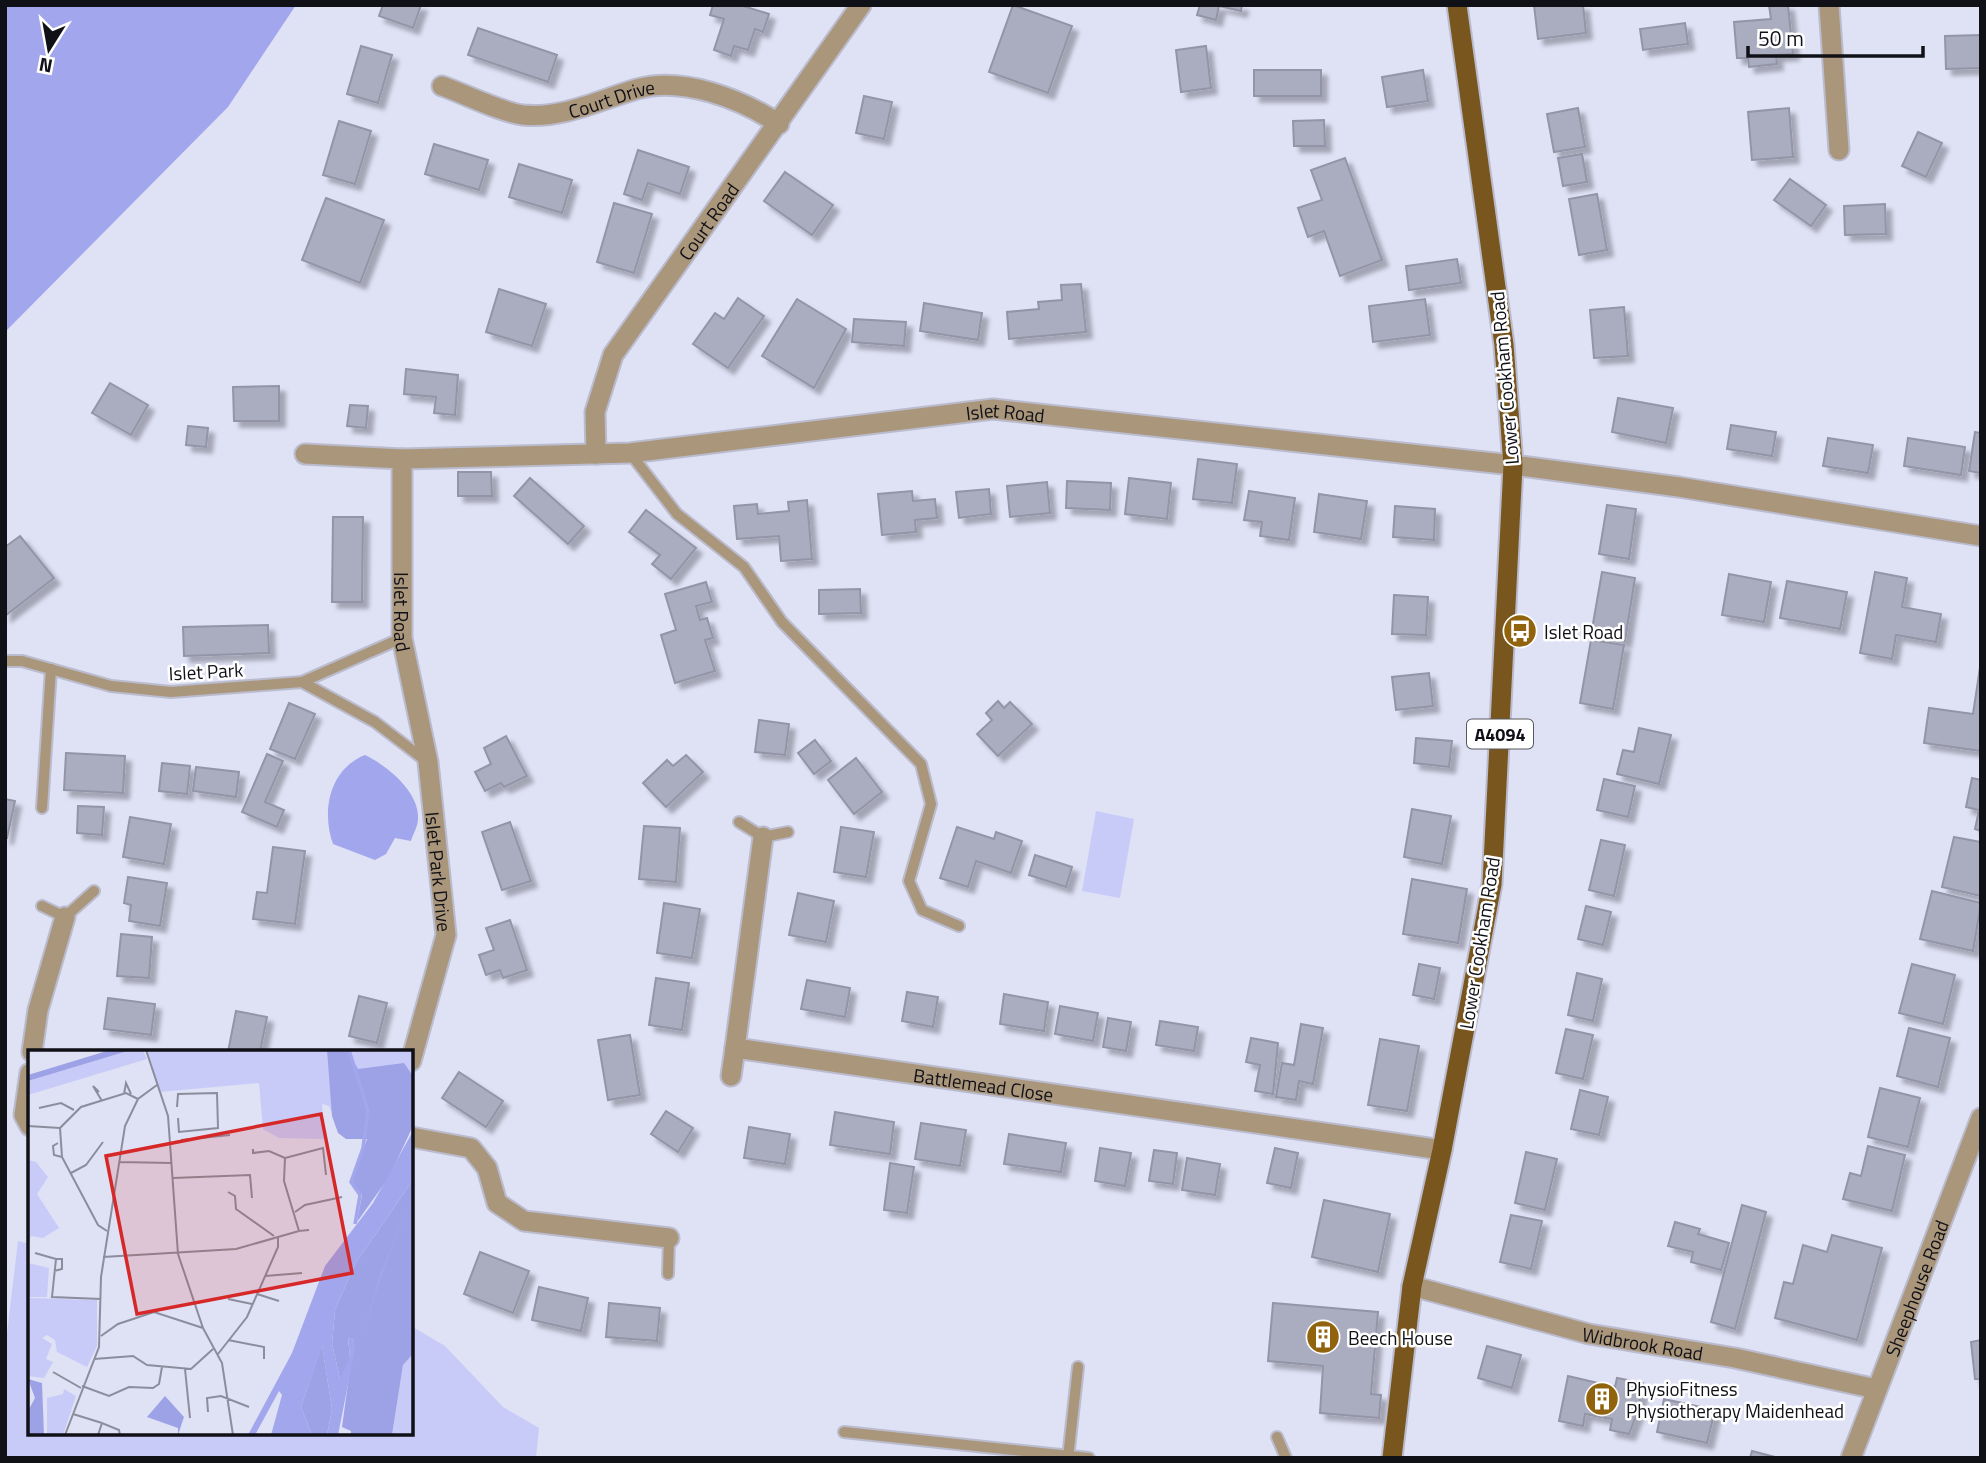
<svg xmlns="http://www.w3.org/2000/svg" width="1986" height="1463" font-family="'Titillium Web',sans-serif">
	<style>
		.green { fill: #c8cbf7 }
		.water { fill: #a2a6ec }
		.building { fill: #aaacbf; stroke: #9395a7; stroke-width: 2; filter: url(#shadow) }
		.lines { fill: none; stroke-linecap: round; stroke-linejoin: round }
		.service-casing { stroke: #babbcd; stroke-width: 14 }
		.minor-casing { stroke: #babbcd; stroke-width: 23 }
		.primary-casing { stroke: #babbcd; stroke-width: 23 }
		.service { stroke: #aa967b; stroke-width: 10 }
		.minor { stroke: #aa967b; stroke-width: 19 }
		.primary { stroke: #78561d; stroke-width: 19 }
		.labels { text-anchor: middle; dominant-baseline: central; stroke-width: 5; stroke-linejoin: round; paint-order: stroke }
		.shield { fill: #fff; stroke: #58585d; stroke-width: 2 }
		.shield-label { font-size: 18px; font-weight: bold; fill: #101017 }
		.street-label { font-size: 19px; fill: #101017; stroke: #fff }
		.poi-label { font-size: 19px; fill: #101017; stroke: #fff; text-anchor: start }
		.inset-river { fill: none; stroke: #a2a6ec; stroke-width: 3.5 }
		.inset-road { fill: none; stroke: #8c8d9c; stroke-width: 2 }
		.view { fill: #d62828; fill-opacity: 0.15; stroke: #d62828; stroke-width: 3.5 }
		.inset-edge { fill: none; stroke: #101017; stroke-width: 3.5 }
	</style>
	<defs>
		<filter id="shadow"><feDropShadow dx="6" dy="6" stdDeviation="2" flood-color="#0004"/></filter>
	</defs>
	<rect width="100%" height="100%" fill="#dfe1f5"/>
	<g class="green">
		<polygon points="1096,811 1134,819 1120,898 1082,891"/>
		<polygon points="18,1241 30,1244 30,1433 411,1433 411,1326 445,1346 503,1407 539,1428 536,1458 5,1458 5,1350"/>
	</g>
	<g class="water">
		<polygon points="5,5 296,5 228,107 5,332"/>
		<path d="M 365,755 C 386,765 420,792 418,819 C 418,826 413,834 411,841 L 395,838 L 386,854 L 375,860 L 333,844 C 321,810 330,769 365,755 Z"/>
	</g>
	<g class="building">
		<polygon points="383,5 421,5 413,28 379,16"/>
		<polygon points="713,5 740,5 769,14 763,32 755,29 748,50 734,46 731,56 714,50 724,19 710,15"/>
		<polygon points="1013,5 1072,26 1048,93 989,72"/>
		<polygon points="1200,5 1242,5 1241,11 1219,6 1216,20 1197,15"/>
		<polygon points="1534,5 1583,5 1586,33 1538,39"/>
		<polygon points="1769,5 1788,5 1793,54 1776,55 1777,64 1749,67 1748,58 1737,58 1734,22 1771,19"/>
		<polygon points="1685,23 1688,44 1643,50 1640,29"/>
		<polygon points="478,28 557,55 548,82 468,55"/>
		<polygon points="1981,35 1981,68 1946,69 1945,36"/>
		<polygon points="361,46 392,55 378,103 347,94"/>
		<polygon points="1206,46 1211,88 1181,92 1176,50"/>
		<rect x="1254" y="70" width="67" height="26"/>
		<polygon points="1423,70 1428,101 1387,107 1382,77"/>
		<polygon points="864,96 892,102 884,139 856,133"/>
		<polygon points="1578,108 1585,147 1554,152 1547,114"/>
		<polygon points="1789,108 1793,157 1752,160 1748,112"/>
		<polygon points="1324,120 1325,146 1294,146 1293,121"/>
		<polygon points="339,121 371,131 355,184 323,175"/>
		<polygon points="1918,132 1942,143 1926,177 1902,166"/>
		<polygon points="434,144 488,160 479,190 425,174"/>
		<polygon points="638,150 689,167 680,194 648,183 642,200 624,194"/>
		<polygon points="1582,154 1587,182 1563,186 1558,158"/>
		<polygon points="1345,158 1382,260 1340,276 1324,231 1308,237 1298,208 1322,200 1311,170"/>
		<polygon points="519,164 572,180 562,213 509,197"/>
		<polygon points="785,172 833,205 812,235 764,201"/>
		<polygon points="1790,179 1826,205 1811,226 1774,200"/>
		<polygon points="1597,194 1607,250 1579,255 1569,199"/>
		<polygon points="326,198 384,220 360,283 302,260"/>
		<polygon points="614,203 652,214 634,273 597,262"/>
		<polygon points="1885,204 1886,234 1845,235 1844,206"/>
		<polygon points="1457,259 1461,283 1409,290 1406,266"/>
		<polygon points="1081,284 1086,332 1009,339 1007,312 1039,309 1038,302 1062,300 1061,285"/>
		<polygon points="499,289 546,304 532,346 486,332"/>
		<polygon points="738,298 764,316 728,368 693,344 715,313 724,319"/>
		<polygon points="797,299 846,329 814,388 762,356"/>
		<polygon points="1425,299 1430,335 1373,342 1369,306"/>
		<polygon points="924,303 982,313 978,340 920,331"/>
		<polygon points="1624,307 1628,356 1594,358 1590,310"/>
		<polygon points="854,319 906,322 904,346 852,342"/>
		<polygon points="406,369 458,375 455,415 434,413 436,397 404,394"/>
		<polygon points="110,383 148,405 131,435 92,413"/>
		<polygon points="279,386 279,421 234,421 233,387"/>
		<polygon points="1618,398 1673,408 1666,443 1612,432"/>
		<polygon points="350,405 368,406 366,428 347,426"/>
		<polygon points="1731,425 1776,432 1772,456 1727,449"/>
		<polygon points="188,426 208,428 206,447 186,445"/>
		<polygon points="1975,432 1981,433 1981,473 1969,471"/>
		<polygon points="1828,438 1873,445 1868,473 1823,466"/>
		<polygon points="1908,438 1965,447 1961,475 1904,466"/>
		<polygon points="1198,459 1237,464 1232,503 1193,499"/>
		<polygon points="458,472 491,472 492,496 458,496"/>
		<polygon points="530,478 584,526 568,544 514,496"/>
		<polygon points="1129,478 1171,483 1167,519 1125,514"/>
		<polygon points="1067,481 1111,483 1110,510 1066,508"/>
		<polygon points="1047,482 1050,513 1010,517 1007,486"/>
		<polygon points="989,489 991,514 959,518 956,492"/>
		<polygon points="912,491 913,501 935,499 937,518 915,520 916,532 882,535 878,494"/>
		<polygon points="1249,491 1295,498 1289,540 1260,536 1262,522 1244,520"/>
		<polygon points="1319,494 1367,501 1361,539 1314,532"/>
		<polygon points="807,500 812,559 781,561 779,536 737,539 734,506 757,504 758,514 789,511 788,502"/>
		<polygon points="1607,505 1636,509 1629,559 1599,554"/>
		<polygon points="1395,506 1435,509 1434,540 1393,537"/>
		<polygon points="646,510 696,548 671,579 652,564 660,555 629,532"/>
		<polygon points="333,517 363,517 362,602 332,602"/>
		<polygon points="20,536 54,578 5,616 5,547"/>
		<polygon points="1602,572 1635,578 1625,641 1591,635"/>
		<polygon points="1875,572 1907,578 1902,607 1941,614 1936,642 1896,635 1892,659 1860,653"/>
		<polygon points="1729,574 1771,582 1764,622 1722,615"/>
		<polygon points="1787,581 1847,592 1840,629 1780,618"/>
		<polygon points="706,582 712,602 696,606 700,620 707,618 713,638 705,640 715,671 675,683 661,635 676,630 665,594"/>
		<polygon points="860,589 861,613 819,614 819,590"/>
		<polygon points="1394,595 1428,597 1426,635 1392,634"/>
		<polygon points="268,625 269,653 184,656 183,627"/>
		<polygon points="1591,640 1624,645 1613,709 1580,703"/>
		<polygon points="1981,661 1981,751 1924,743 1929,708 1973,714"/>
		<polygon points="1429,673 1433,706 1396,710 1392,677"/>
		<polygon points="998,701 1004,708 1010,702 1032,724 998,756 977,734 992,720 986,713"/>
		<polygon points="289,703 315,714 295,759 270,749"/>
		<polygon points="759,720 789,724 785,755 755,752"/>
		<polygon points="1639,728 1671,735 1659,784 1617,774 1623,750 1634,752"/>
		<polygon points="506,736 527,776 504,787 501,783 485,791 475,772 491,764 484,748"/>
		<polygon points="1416,738 1452,741 1449,767 1414,763"/>
		<polygon points="815,740 831,761 814,774 798,753"/>
		<polygon points="66,753 125,756 123,793 64,790"/>
		<polygon points="267,754 283,761 265,802 284,810 277,827 242,812"/>
		<polygon points="686,755 703,772 666,807 643,783 667,760 673,766"/>
		<polygon points="856,758 882,792 854,814 828,780"/>
		<polygon points="162,763 190,766 187,794 159,791"/>
		<polygon points="196,767 239,772 236,797 193,791"/>
		<polygon points="1972,778 1981,780 1981,831 1975,829 1979,810 1966,807"/>
		<polygon points="1604,779 1635,786 1628,817 1597,810"/>
		<polygon points="5,799 15,801 7,838 5,838"/>
		<polygon points="78,806 104,807 102,835 77,833"/>
		<polygon points="1412,809 1451,816 1442,864 1404,857"/>
		<polygon points="130,817 171,824 164,864 123,857"/>
		<polygon points="510,822 531,881 502,890 482,832"/>
		<polygon points="644,826 680,828 676,882 639,879"/>
		<polygon points="841,827 874,832 866,877 834,872"/>
		<polygon points="957,827 994,839 996,832 1022,841 1011,873 976,861 968,887 940,878"/>
		<polygon points="1954,837 1981,842 1981,896 1942,887"/>
		<polygon points="1601,840 1625,845 1614,896 1589,890"/>
		<polygon points="273,847 305,851 295,924 253,919 257,892 267,893"/>
		<polygon points="1035,855 1072,867 1066,887 1029,875"/>
		<polygon points="128,877 167,883 160,926 129,921 131,905 124,903"/>
		<polygon points="1412,879 1467,889 1458,943 1403,934"/>
		<polygon points="1932,891 1981,903 1973,951 1920,939"/>
		<polygon points="798,893 834,901 826,942 789,935"/>
		<polygon points="664,903 700,909 692,958 657,953"/>
		<polygon points="1586,906 1611,912 1603,945 1578,939"/>
		<polygon points="510,920 527,970 503,978 500,970 486,975 479,955 494,950 486,928"/>
		<polygon points="121,934 152,937 149,978 117,976"/>
		<polygon points="1419,964 1440,968 1434,999 1413,995"/>
		<polygon points="1912,964 1955,975 1943,1024 1899,1013"/>
		<polygon points="1577,973 1602,979 1593,1021 1568,1015"/>
		<polygon points="656,978 689,983 682,1030 649,1025"/>
		<polygon points="807,980 850,988 845,1017 801,1009"/>
		<polygon points="907,992 938,997 933,1027 902,1021"/>
		<polygon points="1004,994 1048,1002 1044,1031 1000,1024"/>
		<polygon points="359,996 387,1003 377,1043 349,1036"/>
		<polygon points="108,998 155,1004 151,1035 104,1029"/>
		<polygon points="1060,1006 1098,1013 1093,1041 1055,1034"/>
		<polygon points="236,1011 267,1017 260,1052 228,1052"/>
		<polygon points="1108,1018 1131,1022 1126,1051 1103,1047"/>
		<polygon points="1160,1021 1198,1027 1194,1051 1156,1045"/>
		<polygon points="1301,1024 1323,1028 1313,1084 1299,1081 1296,1100 1276,1097 1282,1063 1294,1065"/>
		<polygon points="1909,1028 1950,1038 1938,1087 1897,1076"/>
		<polygon points="1566,1029 1593,1035 1583,1079 1556,1073"/>
		<polygon points="630,1035 640,1095 608,1100 598,1040"/>
		<polygon points="1251,1038 1278,1043 1273,1094 1255,1091 1260,1065 1246,1062"/>
		<polygon points="1380,1039 1419,1046 1407,1111 1368,1105"/>
		<polygon points="459,1072 503,1101 486,1127 442,1098"/>
		<polygon points="1880,1088 1920,1098 1908,1147 1868,1137"/>
		<polygon points="1580,1090 1608,1097 1599,1135 1571,1129"/>
		<polygon points="666,1111 693,1128 678,1152 651,1134"/>
		<polygon points="835,1112 894,1122 890,1154 830,1145"/>
		<polygon points="921,1123 966,1130 960,1166 915,1159"/>
		<polygon points="749,1127 790,1134 785,1164 744,1158"/>
		<polygon points="1009,1134 1066,1143 1061,1172 1004,1164"/>
		<polygon points="1868,1146 1905,1155 1892,1211 1843,1199 1850,1173 1861,1176"/>
		<polygon points="1100,1148 1131,1153 1125,1186 1095,1181"/>
		<polygon points="1275,1148 1298,1153 1291,1188 1267,1183"/>
		<polygon points="1154,1150 1177,1153 1173,1184 1149,1181"/>
		<polygon points="1526,1152 1557,1159 1545,1210 1515,1203"/>
		<polygon points="1187,1158 1220,1164 1215,1195 1182,1190"/>
		<polygon points="890,1163 914,1167 907,1213 884,1210"/>
		<polygon points="1324,1200 1390,1214 1378,1272 1312,1257"/>
		<polygon points="1742,1205 1766,1212 1735,1329 1711,1322"/>
		<polygon points="1511,1215 1542,1221 1531,1269 1500,1262"/>
		<polygon points="1675,1222 1700,1229 1698,1234 1729,1243 1721,1270 1691,1262 1693,1252 1668,1246"/>
		<polygon points="1832,1235 1882,1248 1857,1340 1775,1318 1784,1282 1793,1284 1803,1245 1827,1252"/>
		<polygon points="480,1252 529,1271 513,1313 464,1294"/>
		<polygon points="539,1287 588,1298 581,1331 532,1320"/>
		<polygon points="609,1303 660,1308 657,1341 606,1337"/>
		<polygon points="1273,1303 1378,1312 1371,1394 1381,1395 1379,1418 1320,1413 1323,1366 1268,1361"/>
		<polygon points="1981,1340 1981,1379 1975,1379 1971,1342"/>
		<polygon points="1487,1346 1521,1355 1512,1388 1478,1378"/>
		<polygon points="1568,1376 1615,1387 1617,1378 1643,1383 1638,1411 1629,1434 1610,1430 1612,1419 1585,1414 1583,1426 1559,1421"/>
		<polygon points="1664,1399 1715,1410 1707,1443 1657,1432"/>
		<polygon points="1752,1451 1779,1458 1750,1458"/>
	</g>
	<g class="lines">
		<g class="service-casing">
			<g id="service">
				<polyline points="630,453 677,514 744,567 782,622 921,764 931,804 909,881 922,910 959,926"/>
				<polyline points="5,661 22,661 111,686 171,692 302,682 402,638"/>
				<polyline points="302,682 375,722 426,761"/>
				<polyline points="42,808 51,669"/>
				<polyline points="739,822 763,837 788,832"/>
				<polyline points="42,906 65,917 94,891"/>
				<polyline points="668,1274 669,1238"/>
				<polyline points="844,1432 1089,1458"/>
				<polyline points="1277,1437 1286,1458"/>
				<polyline points="1068,1458 1078,1367"/>
			</g>
		</g>
		<g class="minor-casing">
			<g id="minor">
				<polyline points="1829,5 1839,150"/>
				<path id="s1" d="M 442,86 C 465,94 500,112 523,115 C 563,119 599,100 637,89 C 683,76 741,99 779,124"/>
				<path id="s2" d="M 305,454 L 402,459 L 402,638 L 428,762 L 446,935 L 411,1061"/>
				<path id="s3" d="M 596,454 L 595,412 L 613,355 L 861,5"/>
				<path id="s4" d="M 402,459 L 630,453 L 993,409 L 1513,465 L 1679,487 L 1981,536"/>
				<path id="s5" d="M 763,837 L 735,1048 L 1442,1150"/>
				<polyline points="32,1052 38,1010 65,917"/>
				<polyline points="30,1073 24,1115 30,1126"/>
				<polyline points="731,1076 735,1048"/>
				<polyline points="411,1137 471,1148 487,1168 497,1203 524,1221 669,1238"/>
				<path id="s6" d="M 1412,1286 L 1589,1334 L 1735,1358 L 1876,1389"/>
				<path id="s7" d="M 1851,1458 L 1981,1118"/>
			</g>
		</g>
		<g class="primary-casing">
			<polyline id="primary" points="1392,1458 1412,1286 1442,1150 1492,884 1513,465 1504,345 1457,5"/>
		</g>
		<use href="#service" class="service"/>
		<use href="#minor" class="minor"/>
		<use href="#primary" class="primary"/>
	</g>
	<defs>
		<g id="bus-disc" transform="scale(1.75)"><circle r="9.5" fill="#90630c" stroke="#fff"/><path d="M-5-6H5V4H4V6H2V4H-2V6H-4V4H-5ZM-3.5-4V0h7V-4ZM-3.5 1.2v1.5H-2V1.2ZM2 1.2v1.5H3.5V1.2Z" fill="#fff"/></g>
		<g id="building-disc" transform="scale(1.75)"><circle r="9.5" fill="#90630c" stroke="#fff"/><path d="M-4-6H4V6H1V3H-1V6H-4ZM-2.5-4.3h1.7v1.8h-1.7ZM.8-4.3h1.7v1.8H.8ZM-2.5-1h1.7V.8h-1.7ZM.8-1h1.7V.8H.8Z" fill="#fff"/></g>
	</defs>
	<g fill-rule="evenodd">
		<use href="#bus-disc" x="1520" y="631"/>
		<use href="#building-disc" x="1323" y="1337"/>
		<use href="#building-disc" x="1602" y="1399"/>
	</g>
	<g class="labels">
		<rect class="shield" x="1467" y="719.5" width="66" height="29" rx="5"/>
		<g class="shield-label">
			<text x="1500" y="734">A4094</text>
		</g>
		<g class="street-label">
			<text stroke="none"><textPath href="#s1" startOffset="177">Court Drive</textPath></text>
			<text stroke="none"><textPath href="#s3" startOffset="266">Court Road</textPath></text>
			<text transform="translate(1504 378) rotate(-95)">Lower Cookham Road</text>
			<text stroke="none"><textPath href="#s4" startOffset="606">Islet Road</textPath></text>
			<text stroke="none"><textPath href="#s2" startOffset="250">Islet Road</textPath></text>
			<text transform="translate(206 671) rotate(-3)">Islet Park</text>
			<text stroke="none"><textPath href="#s2" startOffset="513">Islet Park Drive</textPath></text>
			<text transform="translate(1479 943) rotate(-81)">Lower Cookham Road</text>
			<text stroke="none"><textPath href="#s5" startOffset="464">Battlemead Close</textPath></text>
			<text stroke="none"><textPath href="#s7" startOffset="182">Sheephouse Road</textPath></text>
			<text stroke="none"><textPath href="#s6" startOffset="238">Widbrook Road</textPath></text>
		</g>
		<g class="poi-label">
			<text x="1544" y="631">Islet Road</text>
			<text x="1348" y="1337">Beech House</text>
			<text x="1626" y="1388">PhysioFitness<tspan x="1626" dy="22">Physiotherapy Maidenhead</tspan></text>
		</g>
	</g>
	<g transform="translate(28 1050)">
		<rect width="385" height="385" fill="#dfe1f5"/>
		<path d="M 103,0 L 115,0 L 119,9 L 0,45 L 0,31 ZM 118,0 L 385,0 L 385,70 L 312,82 L 301,56 L 294,54 L 296,89 L 251,88 L 235,79 L 231,33 L 131,42 ZM 0,110 L 8,112 L 20,127 L 9,144 L 31,178 L 15,188 L 3,186 L 1,192 ZM 0,213 L 21,218 L 19,247 L 0,247 ZM 2,248 L 69,250 L 69,296 L 59,317 L 29,302 L 27,290 L 19,285 L 14,288 L 24,294 L 18,309 L 25,312 L 16,328 L 0,326 ZM 385,304 L 385,385 L 364,385 L 375,315 ZM 36,339 L 48,346 L 35,385 L 19,385 L 19,348 L 35,344 Z" fill="#c8cbf7"/>
		<path d="M 82,0 L 103,0 L 0,31 L 0,25 ZM 299,0 L 319,0 L 330,19 L 376,13 L 385,26 L 385,76 L 361,127 L 329,172 L 334,145 L 324,132 L 339,89 L 318,89 L 310,83 L 304,66 ZM 385,130 L 385,304 L 375,315 L 364,385 L 323,385 L 323,381 L 314,377 L 326,290 L 320,288 L 322,307 L 316,330 L 312,329 L 304,294 L 307,260 L 327,214 ZM 294,295 L 304,359 L 299,385 L 284,385 L 273,357 ZM 0,329 L 14,333 L 16,385 L 0,385 L 0,361 L 7,348 ZM 137,346 L 156,367 L 150,385 L 150,378 L 119,367 Z" fill="#9da1e6"/>
		<path d="M 385,81 L 385,130 L 327,214 L 307,260 L 304,294 L 312,329 L 322,307 L 320,288 L 326,290 L 327,299 L 310,385 L 299,385 L 304,359 L 294,296 L 273,357 L 284,385 L 243,385 L 254,345 L 251,341 L 227,385 L 220,385 L 264,303 L 297,216 L 345,153 ZM 385,145 L 355,221 L 332,293 L 352,224 Z" fill="#a2a6ec"/>
		<path class="inset-river" d="M 321,0 L 340,61 L 335,98 L 323,132 L 332,145 L 327,174"/>
		<path class="inset-road" d="M 118,0 L 140,66 L 150,204 L 175,278 L 194,313 L 205,385M 71,42 L 65,36 L 74,51M 96,44 L 98,33 L 103,44M 149,57 L 150,44 L 189,43 L 190,78 L 151,82 L 150,68M 11,58 L 33,53 L 46,60M 0,76 L 32,78M 153,90 L 202,85M 30,93 L 25,96 L 26,105 L 34,107M 225,99 L 225,103 L 241,101 L 257,108M 91,112 L 144,113M 43,123 L 58,115 L 75,92M 145,128 L 222,125 L 224,148M 200,142 L 207,146 L 208,159 L 246,186M 267,162 L 277,155 L 314,147M 281,180 L 271,181 L 256,131 L 257,108 L 295,98 L 298,125M 79,181 L 70,175 L 34,107 L 32,78 L 53,57 L 98,43 L 110,49M 7,203 L 28,209 L 24,247 L 73,249M 75,207 L 208,199 L 271,181M 26,221 L 34,219 L 34,209 L 28,209M 237,226 L 274,223M 229,244 L 251,251M 200,249 L 224,254M 73,286 L 90,274 L 126,262 L 175,278M 200,290 L 236,297 L 236,309M 190,304 L 219,267 L 250,197 L 250,186M 66,309 L 105,306 L 119,315 L 163,319 L 185,299M 157,319 L 162,368M 25,322 L 53,338M 54,336 L 81,346 L 101,337 L 125,338 L 131,334 L 134,317M 180,362 L 179,348 L 193,346 L 221,357M 45,364 L 74,373M 37,385 L 71,297 L 73,227 L 97,76 L 110,49 L 129,35M 70,385 L 74,373 L 91,380 L 92,385"/>
		<path class="view" d="M 293,64 L 324,223 L 109,264 L 78,106 Z"/>
		<rect width="385" height="385" class="inset-edge"/>
	</g>
	<rect width="1986" height="1463" fill="none" stroke="#101017" stroke-width="14"/>
	<g transform="translate(49 49) rotate(191)" stroke="#ffffff" stroke-width="5" paint-order="stroke">
	<path d="M0-5L12 26L0 18L-12 26Z" fill="#101017"/>
	<text y="-10" font-size="19" font-weight="bold" text-anchor="middle" fill="#101017">N</text>
	</g>
	<path d="M1748 46v10h175v-10" fill="none" stroke="#101017" stroke-width="3.5"/>
	<text x="1758" y="46" font-size="21" fill="#101017" stroke="#ffffff" stroke-width="5" paint-order="stroke">50 m</text>
</svg>
